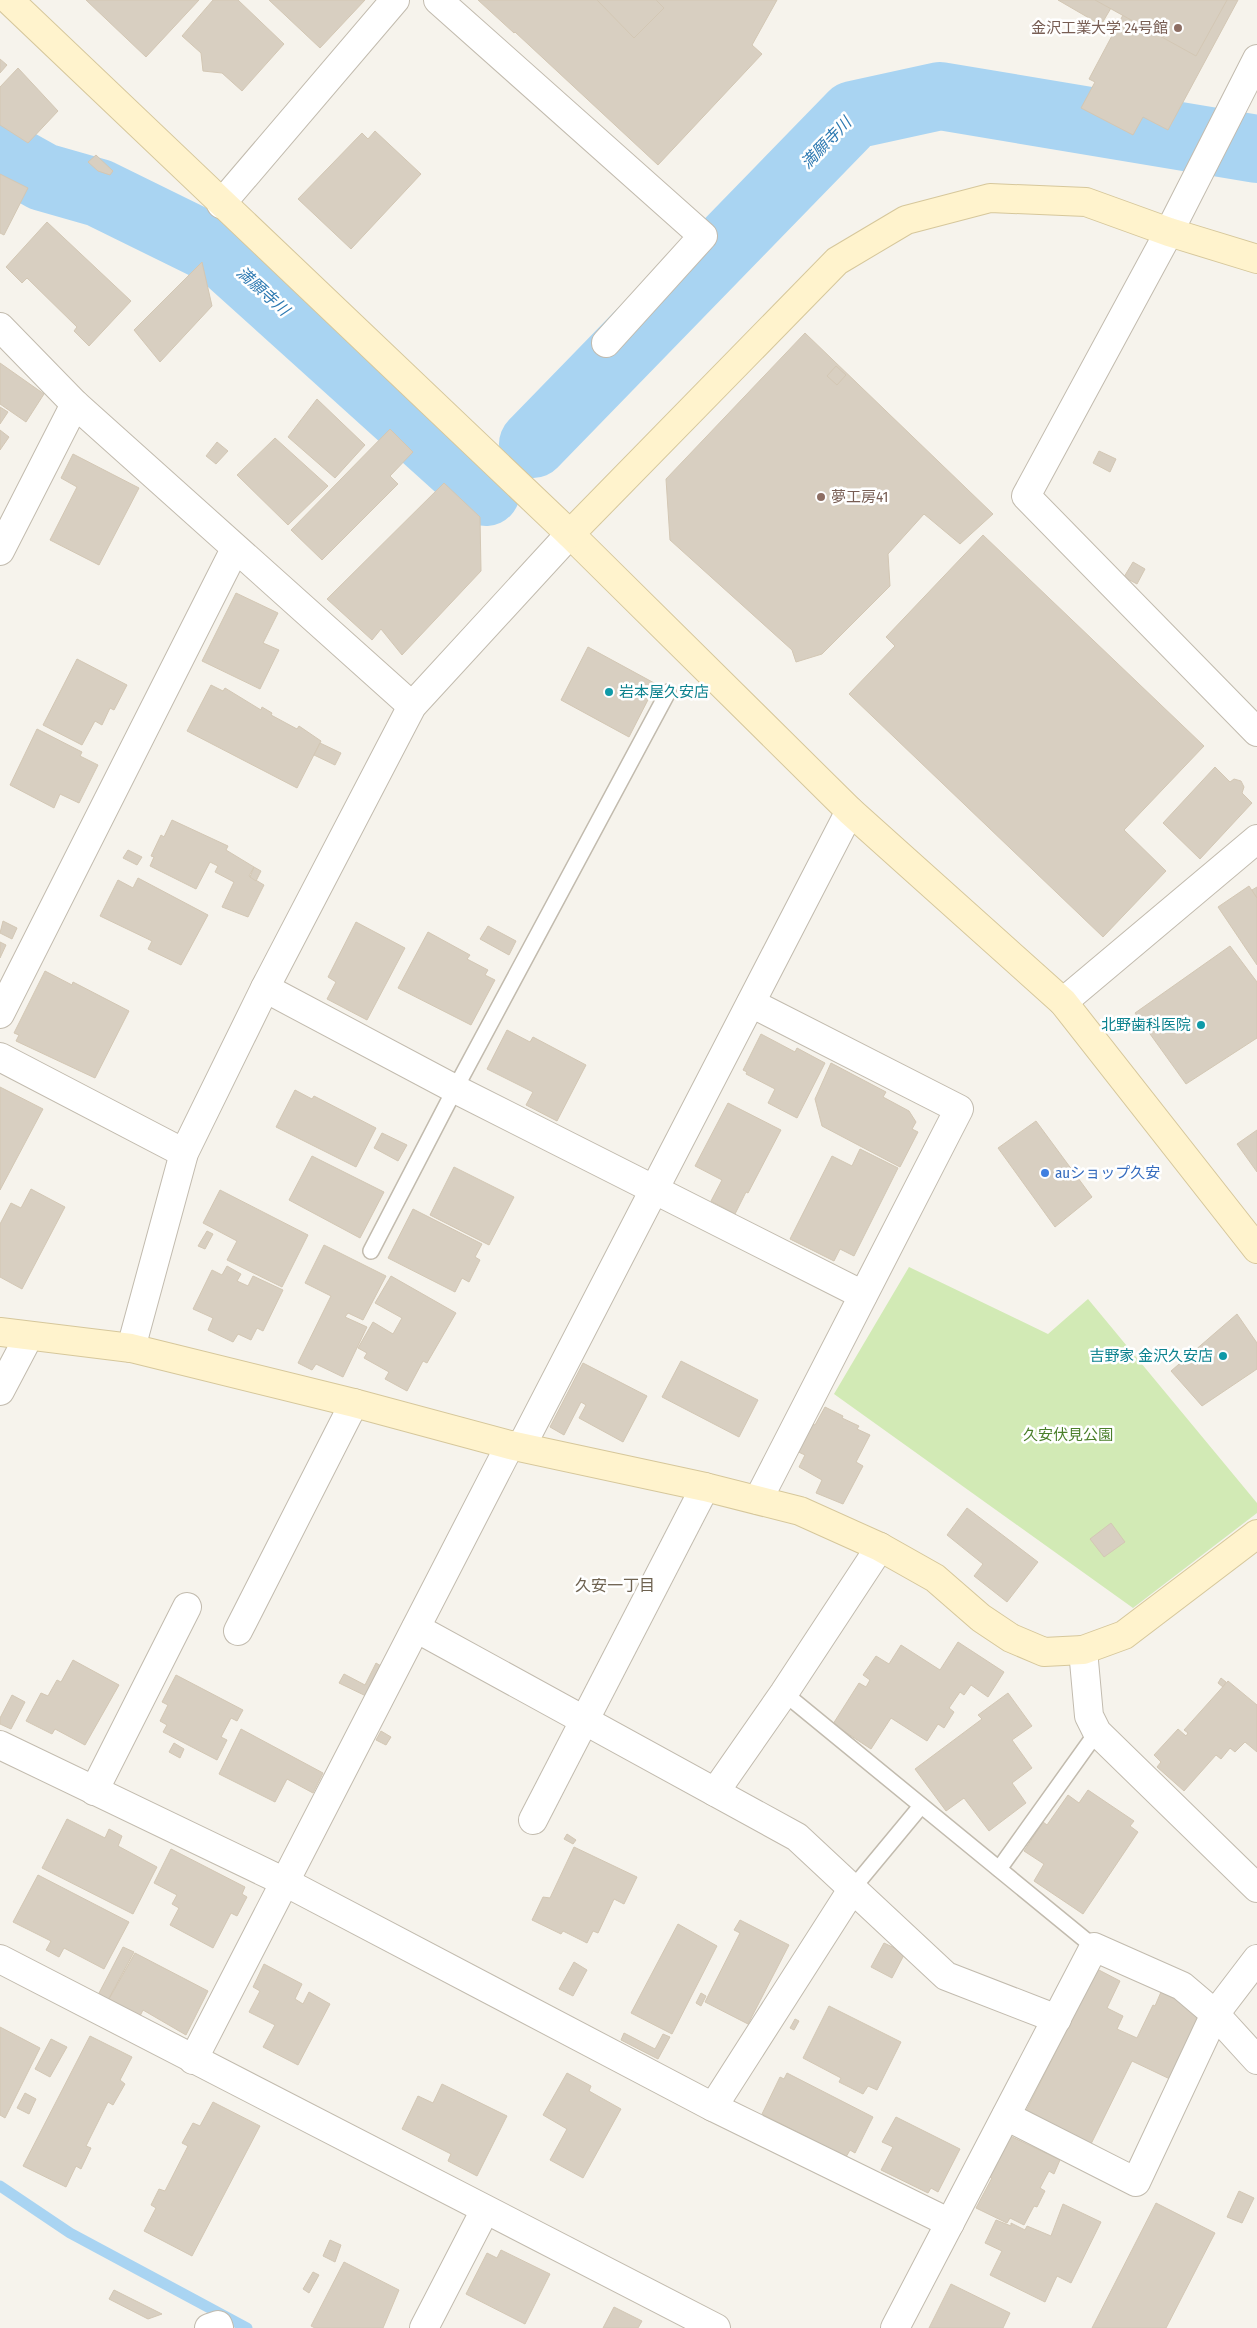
<svg xmlns="http://www.w3.org/2000/svg" width="1257" height="2328" font-family="'Fira Sans Condensed','Noto Sans JP',sans-serif">
	<style>
		.green { fill: #d2eab5 }
		.lines { fill: none; stroke-linecap: round; stroke-linejoin: round }
		.stream { stroke: #a9d4f2; stroke-width: 11 }
		.river { stroke: #a9d4f2; stroke-width: 68 }
		.building { fill: #d8cfc1; stroke: #d3c7b4 }
		.lane-casing { stroke: #c2bbae; stroke-width: 18 }
		.street-casing { stroke: #c2bbae; stroke-width: 30 }
		.secondary-casing { stroke: #d6c79b; stroke-width: 30 }
		.lane { stroke: #fff; stroke-width: 15 }
		.street { stroke: #fff; stroke-width: 28 }
		.secondary { stroke: #fff3cd; stroke-width: 28 }
		.education-dot { fill: #8d6e63; stroke: #fff; stroke-width: 2 }
		.culture-dot { fill: #0f9aa8; stroke: #fff; stroke-width: 2 }
		.shop-dot { fill: #3f7fe0; stroke: #fff; stroke-width: 2 }
		.labels { text-anchor: middle; dominant-baseline: central; stroke-width: 5; stroke-linejoin: round; paint-order: stroke }
		.education-label { font-size: 15px; fill: #785e54; stroke: #fff; text-anchor: end }
		.culture-label { font-size: 15px; fill: #0d838f; stroke: #fff; text-anchor: end }
		.shop-label { font-size: 15px; fill: #366cbe; stroke: #fff; text-anchor: start }
		.park-label { font-size: 15px; fill: #4a7f2a; stroke: #fff }
		.water-label { font-size: 16px; font-style: italic; fill: #2e7ab2; stroke: #fff }
		.neighbourhood-label { font-size: 16px; fill: #6e6250; stroke: #fff }
	</style>
	<rect width="100%" height="100%" fill="#f6f3ec"/>
	<polygon class="green" points="909,1267 1048,1334 1088,1299 1257,1503 1257,1513 1133,1608 834,1394"/>
	<g class="lines">
		<polyline class="stream" points="0,2186 70,2233 247,2328"/>
		<g class="river">
			<polyline points="0,153 43,177 99,193 221,253 486,492"/>
			<polyline points="533,444 853,115 940,96 1257,149"/>
		</g>
	</g>
	<g class="building">
		<polygon points="86,0 199,0 146,57"/>
		<polygon points="213,0 238,0 284,44 242,91 222,73 203,71 201,53 182,36"/>
		<polygon points="269,0 365,0 320,48"/>
		<polygon points="478,0 777,0 752,45 762,54 658,165 515,32 514,33"/>
		<polygon points="597,0 656,0 664,8 634,38"/>
		<polygon points="1058,0 1238,0 1168,130 1143,117 1133,135 1081,108 1095,82 1089,79 1123,15 1111,8 1101,25"/>
		<polygon points="1095,0 1227,0 1196,56"/>
		<polygon points="0,59 7,65 0,73"/>
		<polygon points="18,68 58,111 28,143 0,125 0,87"/>
		<polygon points="375,131 421,174 351,249 298,199 362,133 368,139"/>
		<polygon points="96,155 113,171 110,175 98,171 88,162"/>
		<polygon points="0,174 28,188 4,235 0,233"/>
		<polygon points="47,222 131,301 89,346 74,331 77,327 27,278 22,283 6,267"/>
		<polygon points="202,262 212,306 160,362 134,330"/>
		<polygon points="805,333 993,514 960,544 924,514 888,554 890,586 822,654 796,662 792,650 670,540 666,479"/>
		<polygon points="0,363 44,394 26,422 0,404"/>
		<polygon points="836,366 846,375 837,385 827,376"/>
		<polygon points="317,399 365,445 335,478 288,437"/>
		<polygon points="0,407 8,412 0,424"/>
		<polygon points="390,429 413,452 390,476 398,484 322,560 291,530"/>
		<polygon points="0,430 9,437 0,450"/>
		<polygon points="275,438 328,486 288,525 237,475"/>
		<polygon points="217,442 228,451 216,464 206,456"/>
		<polygon points="1099,451 1116,459 1110,472 1093,463"/>
		<polygon points="73,454 139,488 99,565 50,540 77,487 61,478"/>
		<polygon points="444,483 480,517 481,571 402,655 381,629 372,640 327,599"/>
		<polygon points="983,535 1204,746 1124,830 1166,871 1103,937 849,694 895,646 886,637"/>
		<polygon points="1133,562 1145,569 1137,584 1124,577"/>
		<polygon points="236,593 278,613 263,643 279,650 260,689 202,661"/>
		<polygon points="588,647 656,684 629,737 561,700"/>
		<polygon points="77,659 127,685 114,710 110,708 102,725 95,721 82,745 43,725"/>
		<polygon points="211,685 223,691 225,688 261,710 262,707 272,713 271,715 297,729 299,726 321,741 297,788 187,731"/>
		<polygon points="37,729 82,752 80,756 98,765 79,803 60,794 54,808 10,785"/>
		<polygon points="320,743 341,753 335,765 314,755"/>
		<polygon points="1215,767 1230,782 1234,779 1241,781 1244,787 1242,793 1252,803 1200,859 1163,823"/>
		<polygon points="172,820 228,846 226,850 254,867 249,876 264,885 248,917 222,907 234,882 215,872 218,866 210,862 196,889 150,866 154,857 151,856 161,835 164,837"/>
		<polygon points="128,850 142,857 137,865 123,858"/>
		<polygon points="254,867 261,871 256,881 250,877"/>
		<polygon points="138,878 208,915 181,965 148,949 152,941 100,916 118,880 133,888"/>
		<polygon points="1249,886 1257,898 1257,965 1218,907"/>
		<polygon points="1257,887 1257,898 1252,890"/>
		<polygon points="3,921 17,928 12,939 0,933"/>
		<polygon points="356,922 405,948 367,1020 327,999 336,982 328,977"/>
		<polygon points="488,926 516,941 509,955 480,939"/>
		<polygon points="428,932 470,955 467,959 488,970 485,975 495,980 471,1025 398,988"/>
		<polygon points="0,942 6,945 0,958"/>
		<polygon points="1230,946 1257,982 1257,1038 1186,1084 1135,1013"/>
		<polygon points="45,971 72,985 73,982 129,1011 95,1078 16,1041 19,1035 14,1033"/>
		<polygon points="507,1030 530,1042 533,1037 586,1065 557,1121 526,1105 533,1092 487,1069"/>
		<polygon points="761,1034 795,1052 797,1048 825,1063 797,1118 768,1103 775,1089 746,1074 747,1072 743,1070"/>
		<polygon points="831,1063 886,1092 883,1097 909,1111 916,1122 912,1129 918,1132 900,1167 822,1126 815,1099"/>
		<polygon points="0,1087 43,1109 0,1190"/>
		<polygon points="295,1090 312,1099 314,1096 376,1128 356,1167 276,1127"/>
		<polygon points="728,1103 781,1130 748,1193 746,1192 735,1214 711,1201 722,1180 695,1166"/>
		<polygon points="1036,1121 1092,1197 1055,1227 998,1148"/>
		<polygon points="1257,1130 1257,1172 1237,1144"/>
		<polygon points="382,1133 407,1145 398,1161 374,1148"/>
		<polygon points="860,1149 898,1168 854,1256 840,1249 834,1261 790,1239 832,1156 852,1166"/>
		<polygon points="312,1156 384,1192 360,1238 289,1200"/>
		<polygon points="454,1167 514,1197 489,1245 430,1215"/>
		<polygon points="31,1189 65,1207 22,1289 0,1277 0,1224 11,1203 21,1208"/>
		<polygon points="220,1190 308,1235 282,1287 227,1260 237,1241 203,1223"/>
		<polygon points="413,1209 482,1244 475,1257 480,1260 469,1282 462,1278 455,1292 388,1258"/>
		<polygon points="207,1231 213,1234 205,1249 198,1246"/>
		<polygon points="324,1245 386,1276 363,1320 348,1313 345,1317 367,1327 343,1377 316,1364 312,1370 298,1363 331,1296 305,1283"/>
		<polygon points="227,1266 241,1274 237,1281 248,1286 253,1276 283,1290 263,1331 257,1328 251,1340 238,1334 233,1342 208,1330 213,1318 193,1309 212,1270 222,1275"/>
		<polygon points="391,1276 456,1313 427,1363 423,1361 407,1391 385,1379 389,1372 364,1358 367,1353 358,1348 373,1322 393,1334 402,1318 375,1303"/>
		<polygon points="1237,1314 1257,1343 1257,1369 1202,1406 1171,1371"/>
		<polygon points="681,1361 758,1400 739,1437 662,1397"/>
		<polygon points="583,1363 647,1396 623,1442 579,1418 586,1405 581,1402 564,1435 550,1427"/>
		<polygon points="825,1407 843,1416 842,1418 859,1426 857,1429 870,1435 856,1462 863,1466 843,1504 816,1493 822,1480 799,1467 805,1455 794,1450 808,1422 815,1425"/>
		<polygon points="967,1508 1038,1562 1007,1602 974,1576 983,1564 947,1535"/>
		<polygon points="1111,1523 1125,1542 1104,1557 1090,1539"/>
		<polygon points="958,1642 1004,1672 988,1697 971,1685 964,1695 960,1692 949,1708 954,1712 944,1728 938,1724 927,1741 891,1718 871,1749 833,1724 859,1683 866,1687 870,1680 863,1675 876,1656 889,1664 901,1645 940,1670"/>
		<polygon points="73,1660 119,1685 85,1745 55,1729 52,1734 26,1721 41,1693 48,1696 57,1680 61,1682"/>
		<polygon points="376,1663 381,1666 366,1696 339,1683 344,1674 365,1685"/>
		<polygon points="176,1675 243,1710 237,1721 231,1718 221,1737 227,1740 217,1760 163,1732 167,1725 160,1721 168,1705 162,1702"/>
		<polygon points="1221,1678 1226,1682 1223,1687 1218,1683"/>
		<polygon points="1228,1681 1257,1705 1257,1752 1245,1742 1235,1752 1230,1748 1221,1759 1216,1755 1184,1791 1157,1767 1161,1762 1154,1755 1178,1729 1186,1736 1188,1733 1184,1730"/>
		<polygon points="1008,1693 1032,1726 1012,1740 1032,1768 1012,1783 1026,1803 989,1831 964,1798 946,1811 915,1769 982,1719 978,1715"/>
		<polygon points="12,1695 25,1702 11,1729 0,1724 0,1718"/>
		<polygon points="241,1729 323,1773 313,1793 287,1779 275,1802 219,1774"/>
		<polygon points="381,1731 391,1737 386,1745 376,1740"/>
		<polygon points="174,1743 184,1749 180,1758 169,1752"/>
		<polygon points="1088,1790 1134,1821 1130,1826 1138,1832 1083,1914 1034,1881 1044,1864 1024,1851 1043,1822 1047,1825 1068,1795 1079,1803"/>
		<polygon points="67,1819 105,1838 109,1829 122,1836 118,1846 157,1867 133,1914 42,1868"/>
		<polygon points="567,1834 576,1840 573,1844 564,1839"/>
		<polygon points="574,1847 637,1877 624,1904 614,1899 598,1933 593,1931 587,1943 563,1931 561,1934 532,1920 543,1897 550,1898"/>
		<polygon points="171,1849 245,1887 242,1894 247,1897 237,1916 231,1913 213,1948 170,1925 179,1908 172,1904 177,1895 154,1883"/>
		<polygon points="38,1875 129,1922 104,1969 64,1948 59,1957 46,1950 51,1941 13,1922"/>
		<polygon points="740,1920 789,1945 748,2024 705,2002 740,1933 734,1930"/>
		<polygon points="678,1924 717,1946 672,2034 631,2013"/>
		<polygon points="884,1943 905,1953 892,1978 871,1967"/>
		<polygon points="123,1947 134,1952 108,2000 98,1995"/>
		<polygon points="135,1953 208,1991 186,2035 143,2010 140,2016 109,1999"/>
		<polygon points="574,1962 587,1970 573,1996 559,1989"/>
		<polygon points="264,1964 302,1984 295,1999 303,2004 309,1992 330,2004 298,2065 263,2047 275,2025 249,2012 260,1991 253,1987"/>
		<polygon points="1097,1969 1120,1981 1107,2008 1123,2016 1117,2029 1137,2038 1153,2005 1155,2006 1161,1992 1200,2011 1202,2017 1172,2080 1132,2061 1091,2144 1025,2113"/>
		<polygon points="701,1993 706,1996 701,2006 696,2003"/>
		<polygon points="829,2006 901,2042 877,2090 868,2086 863,2094 839,2082 841,2078 803,2058"/>
		<polygon points="795,2019 799,2021 794,2030 790,2028"/>
		<polygon points="0,2027 40,2048 5,2118 0,2115"/>
		<polygon points="624,2033 655,2049 663,2034 670,2037 658,2059 621,2040"/>
		<polygon points="90,2036 132,2057 120,2080 125,2084 113,2105 108,2102 86,2146 91,2148 81,2169 76,2166 66,2187 23,2166"/>
		<polygon points="51,2039 67,2047 50,2077 35,2069"/>
		<polygon points="567,2073 591,2086 589,2091 621,2109 583,2178 550,2160 567,2129 543,2115"/>
		<polygon points="787,2073 873,2117 855,2153 850,2150 846,2157 762,2114 780,2077 784,2079"/>
		<polygon points="442,2084 507,2116 477,2176 448,2161 451,2154 402,2129 418,2096 433,2103"/>
		<polygon points="25,2093 36,2099 29,2114 17,2108"/>
		<polygon points="213,2102 260,2126 192,2256 144,2231 156,2208 151,2205 159,2189 165,2191 188,2146 182,2143 193,2123 200,2126"/>
		<polygon points="896,2117 960,2149 938,2192 931,2188 928,2193 881,2170 893,2147 882,2142"/>
		<polygon points="1006,2134 1060,2160 1054,2174 1049,2171 1040,2188 1045,2191 1037,2207 1034,2206 1024,2225 1010,2218 1007,2223 976,2208 992,2178 986,2175"/>
		<polygon points="1239,2191 1254,2198 1242,2223 1227,2217"/>
		<polygon points="1156,2203 1215,2233 1166,2328 1092,2328"/>
		<polygon points="1063,2204 1101,2222 1071,2283 1057,2276 1045,2302 990,2275 1002,2251 985,2243 996,2220 1011,2226 1011,2223 1025,2230 1027,2226 1051,2236"/>
		<polygon points="330,2240 341,2245 335,2262 323,2256"/>
		<polygon points="501,2250 550,2274 525,2324 466,2294 487,2253 497,2258"/>
		<polygon points="344,2262 399,2290 383,2328 315,2328 311,2326"/>
		<polygon points="313,2272 319,2275 309,2293 303,2289"/>
		<polygon points="951,2284 1010,2313 1003,2328 929,2328"/>
		<polygon points="114,2290 162,2314 148,2319 109,2299"/>
		<polygon points="614,2307 642,2321 638,2328 603,2328"/>
	</g>
	<g class="lines">
		<g class="lane-casing">
			<g id="lane">
				<polyline points="371,1251 455,1089 668,692"/>
				<polyline points="784,1693 1094,1947"/>
				<polyline points="999,1869 1097,1732"/>
				<polyline points="853,1888 921,1806"/>
			</g>
		</g>
		<g class="street-casing">
			<g id="street">
				<polyline points="438,0 703,236 606,343"/>
				<polyline points="1257,59 1169,232 1026,496 1257,732"/>
				<polyline points="221,204 395,0"/>
				<polyline points="0,327 75,404 412,706"/>
				<polyline points="0,551 75,404"/>
				<polyline points="265,988 455,1089 863,1295"/>
				<polyline points="1063,1002 1257,839"/>
				<polyline points="751,1003 959,1109 758,1500"/>
				<polyline points="0,1014 235,549"/>
				<polyline points="0,1057 184,1153"/>
				<polyline points="131,1348 184,1153 265,988 412,706 570,534"/>
				<polyline points="0,1391 29,1336"/>
				<polyline points="521,1447 850,811"/>
				<polyline points="416,1628 797,1837 946,1976 1057,2019"/>
				<polyline points="238,1631 354,1403"/>
				<polyline points="1083,1650 1089,1716 1097,1732 1257,1888"/>
				<polyline points="0,1745 285,1882 713,2107 950,2223"/>
				<polyline points="94,1791 187,1607"/>
				<polyline points="715,1792 784,1693 880,1547"/>
				<polyline points="533,1820 705,1487"/>
				<polyline points="0,1959 716,2328"/>
				<polyline points="193,2060 510,1445"/>
				<polyline points="713,2107 853,1888"/>
				<polyline points="1006,2116 1136,2182 1215,2014 1257,1959"/>
				<polyline points="209,2328 218,2325 219,2328"/>
				<polyline points="424,2328 485,2210"/>
				<polyline points="895,2328 1094,1947 1182,1986 1215,2014 1257,2060"/>
			</g>
		</g>
		<g class="secondary-casing">
			<g id="secondary">
				<polyline points="9,0 570,534 850,811 1063,1002 1257,1249"/>
				<polyline points="570,534 837,261 906,220 990,198 1086,202 1169,232 1257,259"/>
				<polyline points="0,1332 131,1348 354,1403 510,1445 705,1487 800,1511 880,1547 935,1578 981,1618 1011,1638 1044,1652 1083,1650 1124,1635 1257,1534"/>
			</g>
		</g>
		<use href="#lane" class="lane"/>
		<use href="#street" class="street"/>
		<use href="#secondary" class="secondary"/>
	</g>
	<g class="education-dot">
		<circle cx="1178" cy="28" r="5"/>
		<circle cx="821" cy="497" r="5"/>
	</g>
	<g class="culture-dot">
		<circle cx="609" cy="692" r="5"/>
		<circle cx="1201" cy="1025" r="5"/>
		<circle cx="1223" cy="1356" r="5"/>
	</g>
	<circle class="shop-dot" cx="1045" cy="1173" r="5"/>
	<g class="labels">
		<g class="education-label">
			<text x="1168" y="28">金沢工業大学 24号館</text>
			<text x="831" y="497" text-anchor="start">夢工房41</text>
		</g>
		<g class="culture-label">
			<text x="619" y="692" text-anchor="start">岩本屋久安店</text>
			<text x="1191" y="1025">北野歯科医院</text>
			<text x="1213" y="1356">吉野家 金沢久安店</text>
		</g>
		<g class="shop-label">
			<text x="1055" y="1173">auショップ久安</text>
		</g>
		<g class="park-label">
			<text x="1068" y="1435">久安伏見公園</text>
		</g>
		<g class="water-label">
			<text transform="translate(826 143) rotate(-46)">満願寺川</text>
			<text transform="translate(263 291) rotate(42)">満願寺川</text>
		</g>
		<g class="neighbourhood-label">
			<text x="615" y="1585">久安一丁目</text>
		</g>
	</g>
</svg>
